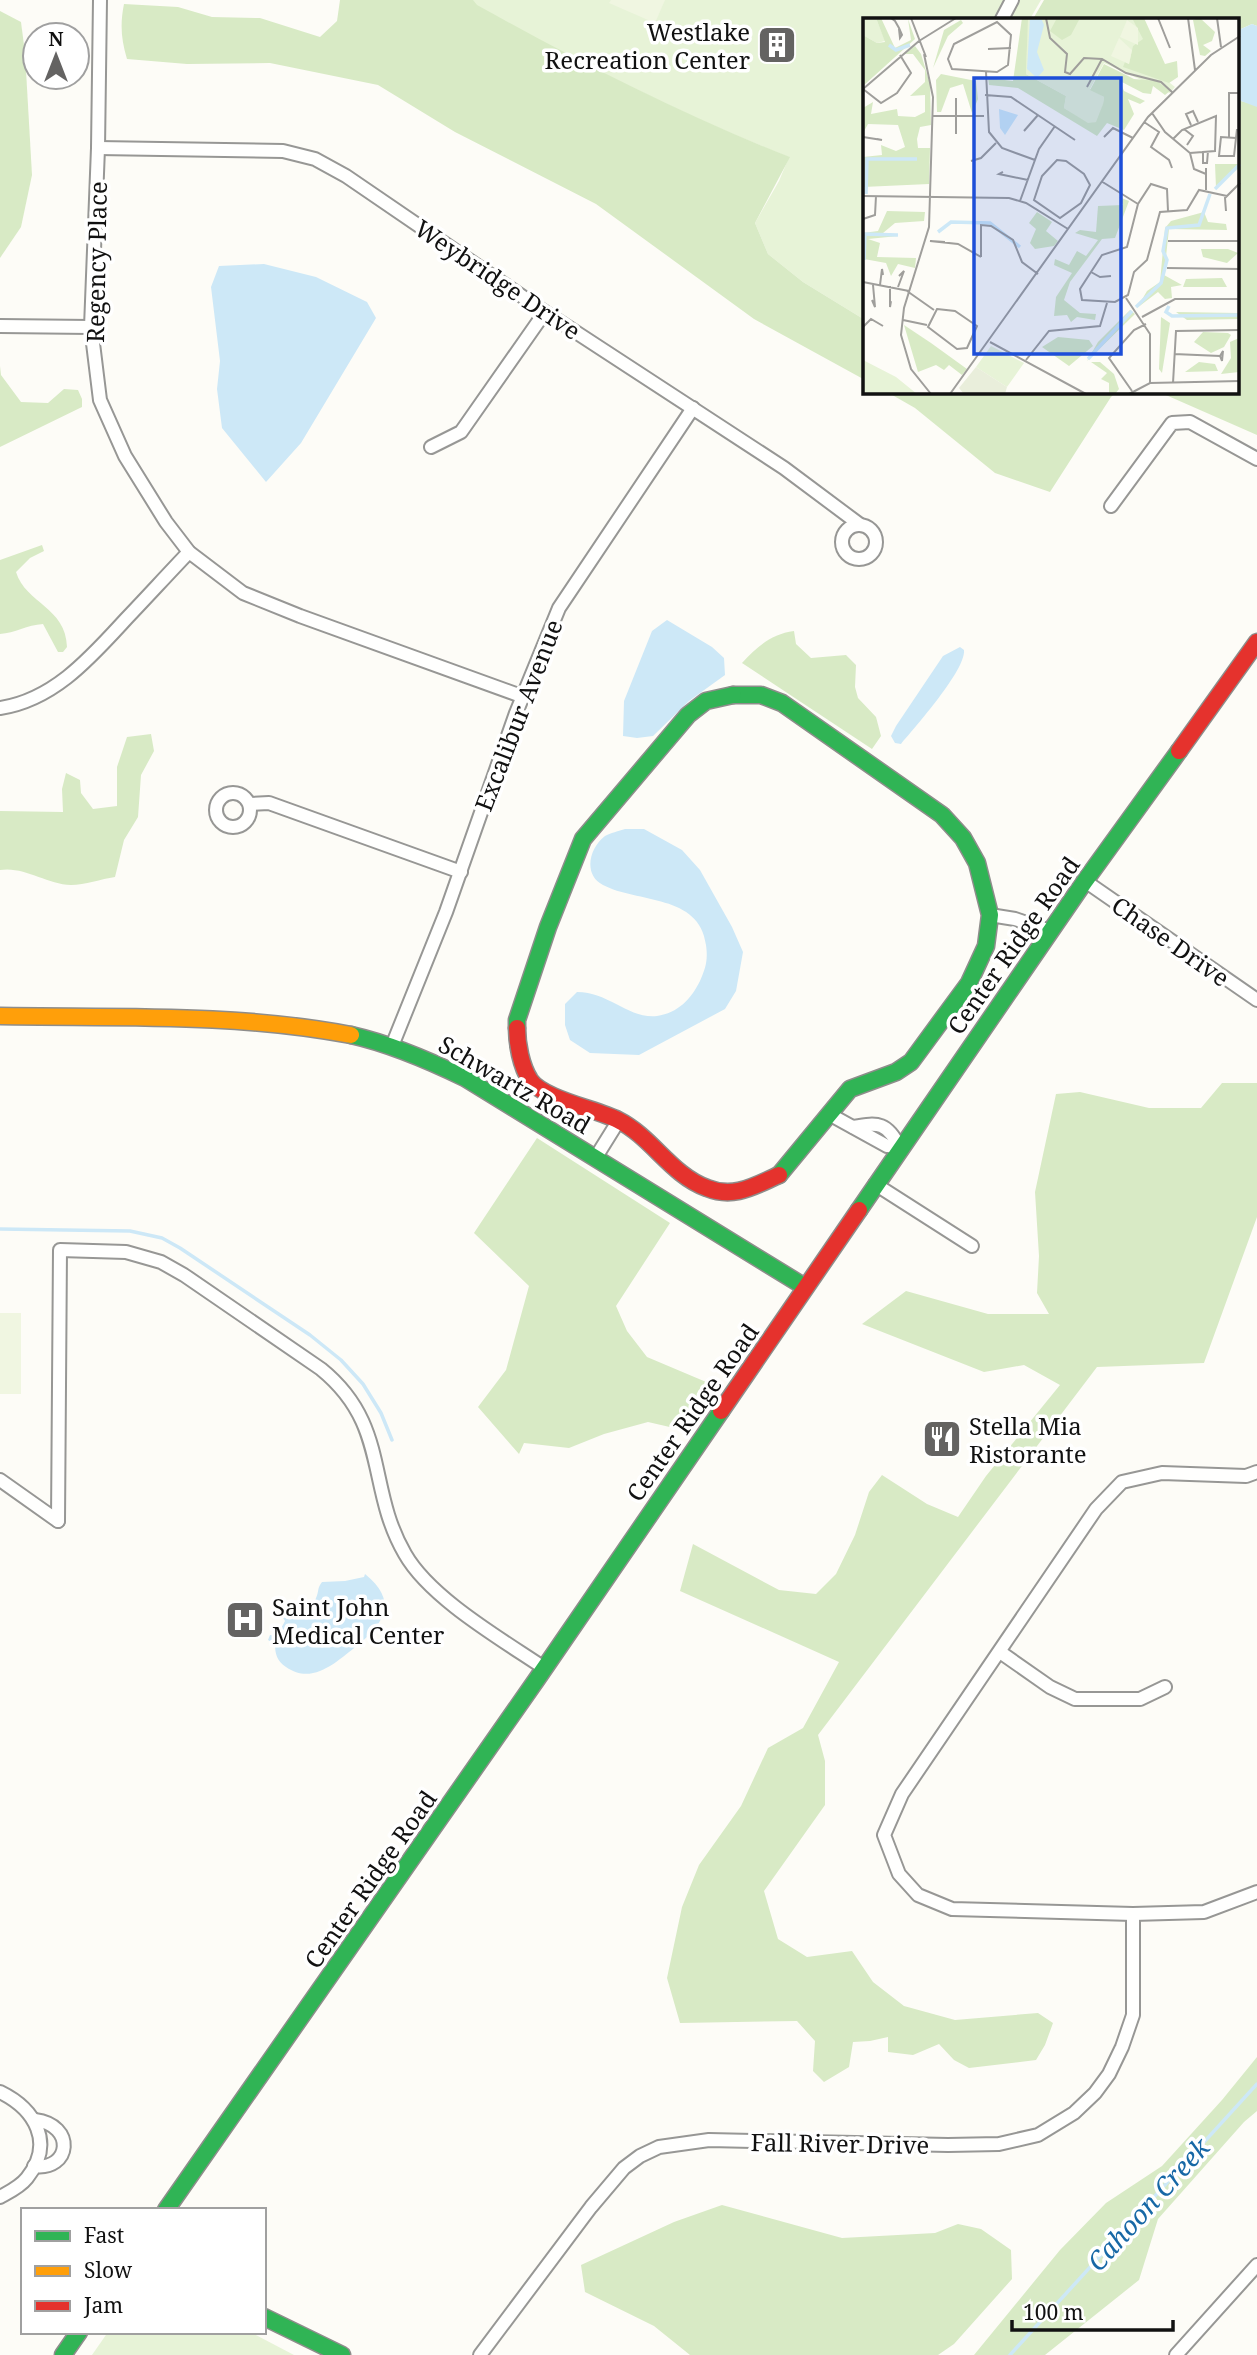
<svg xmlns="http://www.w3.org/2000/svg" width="1257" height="2355" font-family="'Noto Serif',serif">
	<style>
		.green { fill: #e7f3d7 }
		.forest { fill: #d8eac5 }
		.pitch { fill: #f0f6e1 }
		.water { fill: #cde8f7 }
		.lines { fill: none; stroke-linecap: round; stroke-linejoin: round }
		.stream { stroke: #cde8f7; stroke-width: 3.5 }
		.street-casing { stroke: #979795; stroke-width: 16 }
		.fast-casing { stroke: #8e8d8b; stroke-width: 19 }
		.slow-casing { stroke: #8e8d8b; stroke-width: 19 }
		.jam-casing { stroke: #8e8d8b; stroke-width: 19 }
		.street { stroke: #fffffe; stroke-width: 12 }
		.fast { stroke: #30b455; stroke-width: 16 }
		.slow { stroke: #ff9f0a; stroke-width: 16 }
		.jam { stroke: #e5322d; stroke-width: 16 }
		.labels { text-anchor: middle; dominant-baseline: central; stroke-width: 7; stroke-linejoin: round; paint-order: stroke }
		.poi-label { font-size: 24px; fill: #111; stroke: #fff; text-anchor: start }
		.street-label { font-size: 24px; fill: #111; stroke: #fff }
		.water-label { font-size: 26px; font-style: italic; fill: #1768a6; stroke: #fff }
		.inset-river { fill: none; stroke: #cde8f7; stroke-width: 3.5 }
		.inset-road { fill: none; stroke: #9f9e9b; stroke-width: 2 }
		.view { fill: #1d4ed8; fill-opacity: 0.15; stroke: #1d4ed8; stroke-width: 3.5 }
		.inset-edge { fill: none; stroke: #111; stroke-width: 3.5 }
	</style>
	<rect width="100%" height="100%" fill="#fdfcf7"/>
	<g class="green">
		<path d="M 470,0 L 1041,0 L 1030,19 L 865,19 L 865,320 L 803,282 L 768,254 L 755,223 L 779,181 L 789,157 C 682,115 578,61 476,7 Z"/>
		<polygon points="108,2332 250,2332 294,2355 92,2355"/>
	</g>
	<g class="forest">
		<path d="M 340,0 L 473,0 L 477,5 C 578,61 682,115 790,157 L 755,223 L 768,254 L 803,282 L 865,320 L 865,380 L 754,319 L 596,204 L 455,132 L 378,85 L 270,63 L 187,64 L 127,59 C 121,39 120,24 124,4 L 178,7 L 212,17 L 260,18 L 320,37 L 337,21 Z"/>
		<polygon points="1044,0 1257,0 1257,26 1252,24 1241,29 1238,39 1238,19 1033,19"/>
		<polygon points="0,11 21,22 25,53 32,175 21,227 0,258"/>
		<polygon points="1238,96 1241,101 1257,105 1257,435 1159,392 1238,392"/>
		<polygon points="0,366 1,375 21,402 48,403 64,389 78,390 82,399 82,407 0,447"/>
		<polygon points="887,392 1116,392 1111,397 1050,492 995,473 915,408"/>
		<path d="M 42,545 L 44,551 L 30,558 L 16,572 C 26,604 66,607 67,647 L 63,652 L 58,652 L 43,624 C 27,625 15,633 0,634 L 0,560 Z"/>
		<path d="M 794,631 L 796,644 L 811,658 L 846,655 L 856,665 L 855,687 L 858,698 L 876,717 L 881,736 L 872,749 L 742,663 C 757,647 771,634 794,631 Z"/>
		<path d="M 151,734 L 154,751 L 141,775 L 138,817 L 124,840 L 115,877 C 101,879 85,885 71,885 C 46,884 24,866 0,870 L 0,811 L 63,812 L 62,789 L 66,773 L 80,780 L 81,793 L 93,809 L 117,806 L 117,767 L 127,737 Z"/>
		<polygon points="1222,1083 1257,1083 1257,1217 1204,1363 1097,1367 818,1735 825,1761 825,1805 764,1891 778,1939 807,1957 852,1951 873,1982 904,2006 955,2020 1038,2013 1053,2023 1045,2045 1036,2060 969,2068 954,2060 939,2044 913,2055 888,2052 888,2037 870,2041 853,2042 849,2067 824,2082 813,2071 815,2041 797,2021 680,2023 667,1978 682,1907 699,1865 741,1806 768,1748 803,1728 839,1662 680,1591 693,1544 779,1590 816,1594 836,1574 855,1535 869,1492 882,1475 927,1504 958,1517 986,1476 1060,1385 1024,1365 984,1372 862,1324 906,1291 988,1314 1049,1314 1037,1293 1039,1256 1035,1192 1056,1094 1080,1092 1149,1108 1201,1108"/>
		<polygon points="537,1138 670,1223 616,1306 627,1331 647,1357 718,1387 687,1431 648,1422 604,1434 569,1448 524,1443 519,1454 478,1407 506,1370 529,1286 474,1233"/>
		<polygon points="1257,2057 1257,2111 1244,2122 1158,2219 1139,2280 1045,2355 974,2355 1060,2250 1106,2203 1162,2166 1222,2100"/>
		<polygon points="722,2205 842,2238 935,2233 958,2224 981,2229 1011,2250 1012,2279 954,2344 938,2355 690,2355 654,2326 585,2292 581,2265 674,2222"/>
	</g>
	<g class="pitch">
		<polygon points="611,0 665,0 655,23 609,3"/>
		<rect x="0" y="1313" width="21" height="81"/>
	</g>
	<g class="water">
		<polygon points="1252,24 1257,26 1257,107 1241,101 1238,96 1238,39 1241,29"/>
		<polygon points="264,264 316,277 367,302 376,318 301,443 266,482 222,428 217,389 220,361 211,287 219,266"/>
		<polygon points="667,620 712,647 724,658 725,675 689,701 653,736 637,738 623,736 624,701 652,631"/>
		<path d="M 960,647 L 964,650 C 966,670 915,727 901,744 L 895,743 L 891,736 L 896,726 L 943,656 Z"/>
		<path d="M 625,829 L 644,829 L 682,850 L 700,870 L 732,927 L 743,952 L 736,991 L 725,1009 L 639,1055 L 590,1053 L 570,1040 L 565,1025 L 565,1004 L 577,992 C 609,992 628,1019 657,1016 C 678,1013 691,999 700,981 C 706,967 708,960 706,945 C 700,894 637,903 603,885 C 583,875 589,848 605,836 C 610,833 619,831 625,829 Z"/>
		<path d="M 365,1574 C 398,1601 385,1622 358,1645 C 337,1661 313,1686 286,1667 C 277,1661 275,1654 275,1644 L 268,1640 L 270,1635 L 277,1636 L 285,1621 L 282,1616 L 288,1619 C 298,1614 312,1611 316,1598 C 319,1592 317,1588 322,1582 L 345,1581 L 364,1577 Z"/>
	</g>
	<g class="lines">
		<g class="stream">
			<polyline points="0,1229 130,1231 162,1238 180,1248 310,1335 341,1360 363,1384 381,1413 392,1440"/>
			<polyline points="1010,2355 1257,2084"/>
		</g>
		<g class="street-casing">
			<g id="street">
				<polyline points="100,0 98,148 91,327 100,400 125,456 166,522 189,552 243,593 300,616 524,697"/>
				<polyline points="1002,19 1012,0"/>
				<polyline points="98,148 283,151 315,159 346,176 545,312 784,468 859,524"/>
				<polyline points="0,326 91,327"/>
				<polyline points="431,447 461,432 545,312"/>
				<polyline points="1111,506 1172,423 1190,422 1257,459"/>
				<circle cx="859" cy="542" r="17"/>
				<path d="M 0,708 C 54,700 91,657 126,619 C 147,597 168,574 189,552"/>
				<circle cx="233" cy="810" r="17"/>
				<polyline points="250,804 269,803 461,872"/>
				<polyline points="1085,881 1257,1000"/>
				<polyline points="990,915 1015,919 1050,931"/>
				<polyline points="392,1046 446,912 516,713 559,608 693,408"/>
				<polyline points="829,1114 887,1146 900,1147"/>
				<path d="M 853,1127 C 880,1122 886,1123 900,1147"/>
				<polyline points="596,1157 619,1120"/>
				<polyline points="875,1184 972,1246"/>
				<polyline points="1257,1472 1246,1476 1162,1473 1122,1482 1096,1509 902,1794 884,1835 899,1874 918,1895 952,1909 1133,1914 1204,1912 1257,1892"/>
				<polyline points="0,1480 58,1521"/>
				<path d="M 58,1521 L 60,1250 L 126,1252 L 161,1262 L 184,1275 L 321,1369 C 390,1425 366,1487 405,1554 C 430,1598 501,1639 544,1668"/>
				<polyline points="1000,1652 1050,1687 1075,1699 1140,1699 1165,1687"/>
				<path d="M 0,2092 C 35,2109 55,2143 27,2178 C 20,2187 9,2192 0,2197"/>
				<path d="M 34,2166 C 71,2171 76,2125 35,2120"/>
				<polyline points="480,2355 591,2207 624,2168 640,2156 659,2147 709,2140 948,2145 999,2144 1038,2135 1074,2113 1095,2093 1109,2074 1122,2047 1133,2015 1133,1914"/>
				<polyline points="1176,2355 1257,2265"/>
			</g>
		</g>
		<g class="fast-casing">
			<g id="fast">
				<polyline points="733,695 761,695 782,703 942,815 963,838 977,863 990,915 986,946 969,983 911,1062 896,1072 850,1089 779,1175"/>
				<polyline points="517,1028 517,1020 548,927 583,839 688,715 706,701 733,695"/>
				<path d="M 351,1035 C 391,1044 428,1060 465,1078 L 805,1287"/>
				<polyline points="859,1210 1085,881 1179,751"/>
				<polyline points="166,2210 537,1679 721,1411"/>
				<polyline points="264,2317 342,2355"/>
				<polyline points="63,2355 79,2332"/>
			</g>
		</g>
		<g class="slow-casing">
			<path id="slow" d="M 0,1016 C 117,1018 236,1013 351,1035"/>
		</g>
		<g class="jam-casing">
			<g id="jam">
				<polyline points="1179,751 1257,642"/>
				<path d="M 517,1028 C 517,1044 521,1066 530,1080 C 543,1099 596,1109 618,1120 C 652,1137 671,1175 707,1188 C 734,1199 754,1186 779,1175"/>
				<polyline points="721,1411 859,1210"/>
			</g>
		</g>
		<use href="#street" class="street"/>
		<use href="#fast" class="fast"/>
		<use href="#slow" class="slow"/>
		<use href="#jam" class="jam"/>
	</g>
	<defs>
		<g id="building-square" transform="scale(2.0125)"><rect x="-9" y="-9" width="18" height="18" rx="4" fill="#646362" stroke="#fff"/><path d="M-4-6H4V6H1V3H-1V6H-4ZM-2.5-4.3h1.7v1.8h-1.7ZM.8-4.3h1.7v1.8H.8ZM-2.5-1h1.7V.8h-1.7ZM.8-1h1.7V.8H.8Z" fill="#fff"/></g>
		<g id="restaurant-square" transform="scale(2.0125)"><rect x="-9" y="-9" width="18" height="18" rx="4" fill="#646362" stroke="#fff"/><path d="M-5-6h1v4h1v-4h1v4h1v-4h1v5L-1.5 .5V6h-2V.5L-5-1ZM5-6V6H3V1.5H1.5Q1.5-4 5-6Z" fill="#fff"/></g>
		<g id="hospital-square" transform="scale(2.0125)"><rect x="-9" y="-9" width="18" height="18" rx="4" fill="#646362" stroke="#fff"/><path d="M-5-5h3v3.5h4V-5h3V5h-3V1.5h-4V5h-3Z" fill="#fff"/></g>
	</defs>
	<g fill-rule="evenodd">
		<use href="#building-square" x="777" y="45"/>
		<use href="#restaurant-square" x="942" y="1439"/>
		<use href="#hospital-square" x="245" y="1620"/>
	</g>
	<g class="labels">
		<g class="poi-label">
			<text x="750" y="31" text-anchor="end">Westlake<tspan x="750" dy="28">Recreation Center</tspan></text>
			<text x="969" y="1425">Stella Mia<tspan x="969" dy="28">Ristorante</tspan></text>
			<text x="272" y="1606">Saint John<tspan x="272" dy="28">Medical Center</tspan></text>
		</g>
		<g class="street-label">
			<text transform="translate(96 262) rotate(-89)">Regency Place</text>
			<text transform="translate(498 279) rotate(34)">Weybridge Drive</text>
			<text transform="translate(518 715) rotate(-69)">Excalibur Avenue</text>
			<text transform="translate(1171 941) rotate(35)">Chase Drive</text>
			<text transform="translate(1013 945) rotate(-55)">Center Ridge Road</text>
			<text transform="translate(515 1084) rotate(30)">Schwartz Road</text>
			<text transform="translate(692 1412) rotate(-55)">Center Ridge Road</text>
			<text transform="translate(370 1879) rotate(-55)">Center Ridge Road</text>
			<text transform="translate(840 2143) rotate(1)">Fall River Drive</text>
		</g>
		<g class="water-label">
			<text transform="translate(1148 2204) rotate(-48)">Cahoon Creek</text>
		</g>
	</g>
	<g transform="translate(863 18)">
		<rect width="376" height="376" fill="#fdfcf7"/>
		<path d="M 0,0 L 13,0 L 22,23 L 14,25 L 0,17 ZM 164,0 L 270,0 L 302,61 L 312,69 L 307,75 L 241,45 L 227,71 L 241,79 L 240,87 L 234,104 L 225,106 L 201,90 L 203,78 L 163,56 ZM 128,328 L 161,345 L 144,369 L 113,349 ZM 0,342 L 33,359 L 54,376 L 0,376 Z" fill="#e7f3d7"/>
		<path d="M 13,0 L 18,0 L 32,30 L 48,22 L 45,1 L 52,21 L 0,68 L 0,17 L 14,25 L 22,24 ZM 159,0 L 165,0 L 163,56 L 203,78 L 201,90 L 225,105 L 233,104 L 240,86 L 241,79 L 227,72 L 241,46 L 271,61 L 294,63 L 307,73 L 302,77 L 290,68 L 288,76 L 280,75 L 257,63 L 261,73 L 282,83 L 277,86 L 265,81 L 271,96 L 261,112 L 244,105 L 234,118 L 155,70 L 126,67 L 125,60 L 150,63 ZM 194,0 L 217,0 L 208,17 L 199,22 L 187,13 ZM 269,0 L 281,0 L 302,46 L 314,43 L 315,59 L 306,65 L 260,49 L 262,44 L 266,46 L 270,28 L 280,21 ZM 337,0 L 352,14 L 349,23 L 340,27 L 348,33 L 342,38 L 337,37 L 330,2 ZM 98,2 L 100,5 L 85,18 L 70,50 L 81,12 ZM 52,28 L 58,36 L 67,66 L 68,107 L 57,109 L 54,121 L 55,130 L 67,130 L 66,166 L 0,169 L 0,139 L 19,137 L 18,127 L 33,133 L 42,129 L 35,107 L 5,106 L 0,115 L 0,90 L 10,84 L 8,96 L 34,91 L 35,98 L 52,99 L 62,94 L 62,77 L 47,78 L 62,64 L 62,52 L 50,36 L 41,36 ZM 78,56 L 113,63 L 115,81 L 109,95 L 100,66 L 87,70 L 78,94 L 74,94 L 73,62 ZM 352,146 L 376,146 L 376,148 L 353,170 ZM 256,179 L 266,183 L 252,220 L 239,221 L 207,264 L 201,282 L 217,295 L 233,296 L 232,302 L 214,299 L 208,304 L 204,297 L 191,298 L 193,279 L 209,255 L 191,247 L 192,241 L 206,247 L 214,233 L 223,238 L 235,222 L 212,215 L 217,212 L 233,214 L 235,188 L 260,187 ZM 24,193 L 62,194 L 61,203 L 32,205 L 20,215 L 35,218 L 5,221 L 17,225 L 14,239 L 53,240 L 52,250 L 35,246 L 28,258 L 23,245 L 1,241 L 0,215 L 15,213 ZM 174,194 L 189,204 L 183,213 L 195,223 L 191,228 L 172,231 L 167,225 L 173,211 L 166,205 ZM 341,194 L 345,204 L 363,206 L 364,212 L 306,211 L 301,257 L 319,267 L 308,269 L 309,280 L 302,281 L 295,274 L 274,290 L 284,273 L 297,264 L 302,210 L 308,203 ZM 338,231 L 365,231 L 375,235 L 364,245 L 340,239 ZM 359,260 L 364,269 L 320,269 L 323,261 ZM 267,292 L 272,296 L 224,343 L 235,324 ZM 313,294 L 376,295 L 376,301 L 324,302 ZM 298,299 L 307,305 L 299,355 L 296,351 ZM 41,307 L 68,325 L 104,351 L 99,357 L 86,347 L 81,352 L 73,347 L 55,354 ZM 340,314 L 365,315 L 368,317 L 361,329 L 348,335 L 331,324 ZM 195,319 L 226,322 L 230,328 L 206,348 L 179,329 ZM 376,320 L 376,354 L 358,356 L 368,340 L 367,324 ZM 228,344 L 237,344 L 251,356 L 256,371 L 252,376 L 246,376 L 246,365 L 238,361 L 244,355 ZM 336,344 L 352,346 L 355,353 L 322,354 Z" fill="#d8eac5"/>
		<path d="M 113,349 L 144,369 L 142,376 L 101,376 L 96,370 Z" fill="#e9eedb"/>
		<path d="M 264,2 L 275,10 L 275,27 L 257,19 ZM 256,20 L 269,32 L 266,46 L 248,38 Z" fill="#f0f6e1"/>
		<path d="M 167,0 L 178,0 L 181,7 L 174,34 L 181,52 L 174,60 L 164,51 ZM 136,91 L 155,97 L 142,117 L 137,110 Z" fill="#cde8f7"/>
		<path class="inset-river" d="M 26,27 L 33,32 L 47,27M 352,171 L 377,146M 3,176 L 4,141 L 54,141M 75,214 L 88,204 L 127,205 L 157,229M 0,216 L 35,217M 1,242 L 2,216M 306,288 L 303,294 L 309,298 L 377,297M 273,289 L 298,265 L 304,242 L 300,233 L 304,210 L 336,207 L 347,176M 225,341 L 269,293"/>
		<path class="inset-road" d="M 28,0 L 32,3 L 36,10 L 39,17 L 37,20 L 36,11M 48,0 L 63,39M 183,0 L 187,20 L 204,36 L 202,54 L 207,56 L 221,40 L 239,41 L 263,55 L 298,64 L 309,74M 295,0 L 307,30M 325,0 L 332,52M 354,0 L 358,29M 134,4 L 148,17 L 145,47 L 134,54 L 89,51 L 85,41 L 91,26 ZM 56,23 L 93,0M 125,31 L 148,30M 61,36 L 70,79 L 66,209 L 41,290 L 38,317 L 48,351 L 68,376M 123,54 L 126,114 L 139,130 L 172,142M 224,69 L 239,41M 0,71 L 18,85 L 34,75 L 48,55 L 37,37M 0,71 L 56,23M 122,77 L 148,79 L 212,122M 289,95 L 302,114 L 327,135 L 331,151 L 343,156M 69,98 L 121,98M 281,104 L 296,114 L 288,129 L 306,142 L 309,150M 328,107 L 323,96 L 330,93 L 335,104M 321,111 L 330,118 L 324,127M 161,113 L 175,97M 93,116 L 93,80M 0,119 L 19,122 L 14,121M 241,119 L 250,110 L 270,120M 366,119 L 366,75 L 377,75M 373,120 L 358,119 L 356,138 L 371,138 L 374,111M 310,121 L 319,112 L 353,98 L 352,133 L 327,135M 340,133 L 340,145 L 344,145 L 345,133M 194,142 L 203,143 L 221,156 L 227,167 L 218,185 L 197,200 L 171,182 L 179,158 ZM 108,143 L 118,140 L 133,125M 343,150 L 343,172M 140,154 L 136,156 L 165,162M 238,163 L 275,186M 0,178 L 146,180 L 163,185 L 205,211M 157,183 L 176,131 L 192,108M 305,193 L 304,171 L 288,166 L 275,186 L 264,229 L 239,237 L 217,271 L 219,282 L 252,284 L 265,277 L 271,254 L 284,242 L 297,194 L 324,192 L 336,172 L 364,178M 363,193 L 362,180 L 377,165M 0,201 L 12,197 L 13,178M 305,223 L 377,223M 82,224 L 67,223 L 95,226 L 118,239M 118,239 L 118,207 L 128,208 L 150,222 L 159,244 L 175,256M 304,250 L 377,251M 228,254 L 237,259 L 248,258M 0,264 L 46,273M 17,267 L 19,251 L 20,257M 27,268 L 27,289 L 28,283M 35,269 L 41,253 L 36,258M 44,273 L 71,292M 263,280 L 287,316 L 287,365M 9,282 L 12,289 L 10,267M 74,291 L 92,293 L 114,308 L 104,330 L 94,331 L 65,309 ZM 279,299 L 312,281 L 377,281M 40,302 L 64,307M 0,309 L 8,301 L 20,308M 127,324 L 223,376M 311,336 L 357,338 L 359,343 L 360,333 L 357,338M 163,342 L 186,313 L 237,308 L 244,285M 310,365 L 313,313 L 377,312M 269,373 L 246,340 L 271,312 L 283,306M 87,376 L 285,99 L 348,37 L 377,18M 266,376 L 287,365 L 377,363"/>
		<path class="view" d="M 111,60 L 258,60 L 258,336 L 111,336 Z"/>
		<rect width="376" height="376" class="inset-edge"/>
	</g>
	<rect x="21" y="2208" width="245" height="126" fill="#ffffff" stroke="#a0a0a0" stroke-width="2"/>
	<rect x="35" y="2231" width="35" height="10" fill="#30b455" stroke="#a0a0a0" stroke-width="2"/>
	<text x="84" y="2243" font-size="21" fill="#111111">Fast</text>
	<rect x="35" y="2266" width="35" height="10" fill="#ff9f0a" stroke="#a0a0a0" stroke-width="2"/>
	<text x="84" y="2278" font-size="21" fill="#111111">Slow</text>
	<rect x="35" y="2301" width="35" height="10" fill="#e5322d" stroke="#a0a0a0" stroke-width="2"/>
	<text x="84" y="2313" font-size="21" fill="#111111">Jam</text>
	<g transform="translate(56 56)"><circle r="33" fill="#ffffff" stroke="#a0a0a0" stroke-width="2"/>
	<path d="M0-5L12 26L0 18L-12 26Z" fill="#646362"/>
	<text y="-10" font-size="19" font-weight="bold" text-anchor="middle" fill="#111111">N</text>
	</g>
	<path d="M1012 2320v10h161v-10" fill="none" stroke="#111111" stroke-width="3.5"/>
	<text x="1023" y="2320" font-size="21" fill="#111111" stroke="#ffffff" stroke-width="5" paint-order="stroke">100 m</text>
</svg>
